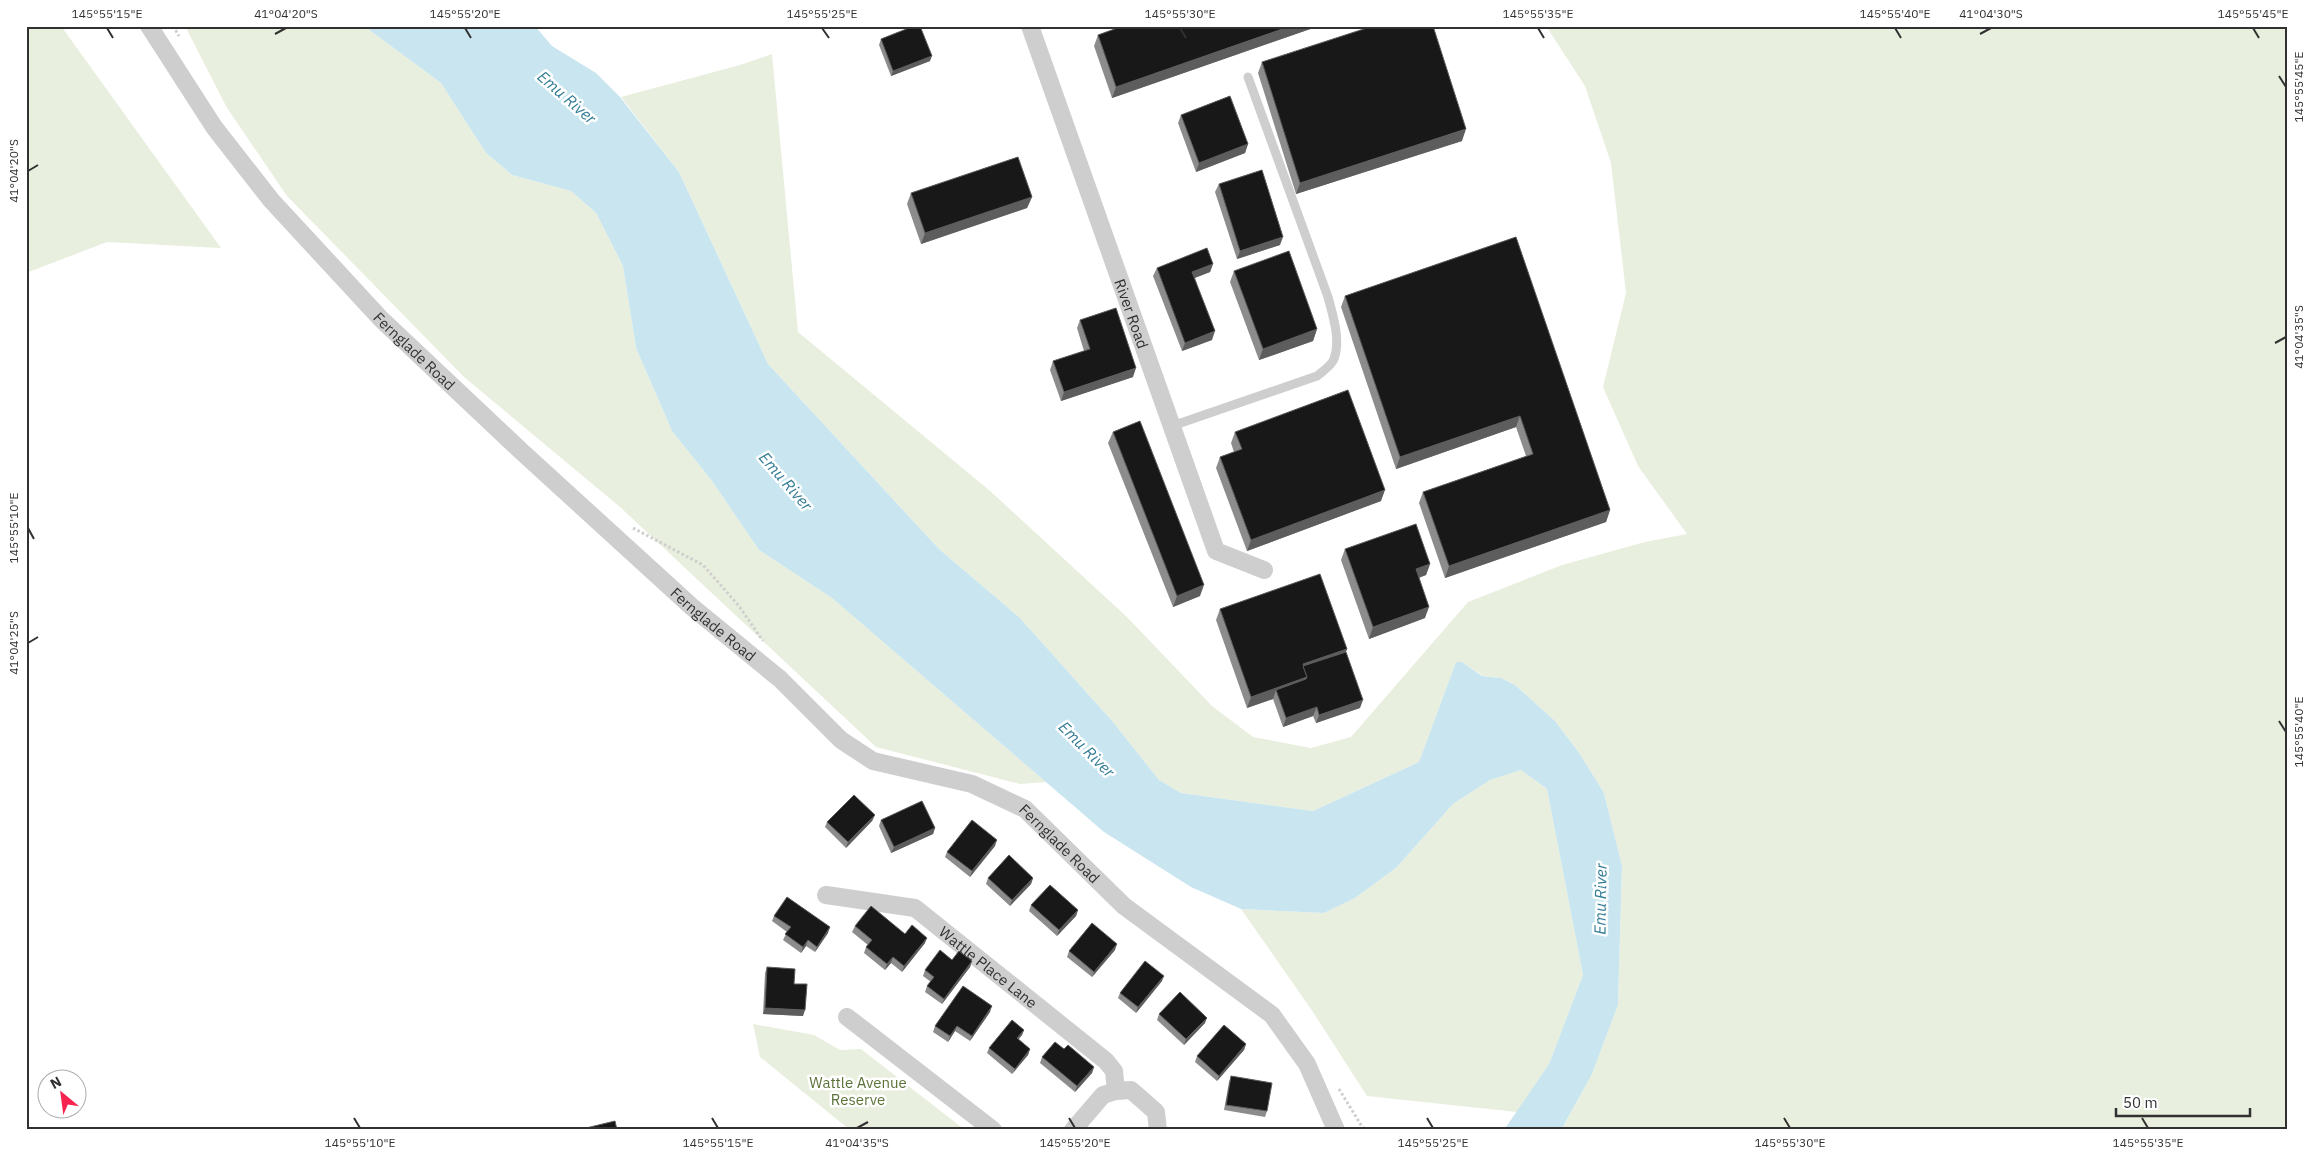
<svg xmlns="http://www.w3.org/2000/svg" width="2313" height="1156" font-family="'IBM Plex Sans',sans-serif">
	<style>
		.green { fill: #e9efde }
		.water { fill: #c9e6f0 }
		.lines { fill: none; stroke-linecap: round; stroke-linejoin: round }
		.path { stroke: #cecece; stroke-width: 3; stroke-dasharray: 2.5 2.5; stroke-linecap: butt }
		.lane { stroke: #cecece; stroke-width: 9 }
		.street { stroke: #cecece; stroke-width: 18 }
		.wall { fill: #8c8c8c }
		.shaded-wall { fill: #5d5d5d }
		.building { fill: #181818; stroke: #5d5d5d }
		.ticks { fill: none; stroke: #313131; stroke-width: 2 }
		.labels { text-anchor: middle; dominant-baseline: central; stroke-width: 5; stroke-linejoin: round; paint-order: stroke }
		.street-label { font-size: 15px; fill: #313131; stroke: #fff }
		.park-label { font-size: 15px; fill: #5b7239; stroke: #fff }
		.water-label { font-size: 16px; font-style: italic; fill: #337c95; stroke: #fff }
		.neatline { fill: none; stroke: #313131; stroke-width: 2 }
		.ticks-label { font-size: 12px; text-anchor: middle; fill: #313131 }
	</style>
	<rect width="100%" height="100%" fill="#fff"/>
	<g class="green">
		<polygon points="26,26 61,26 221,248 107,242 26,273"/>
		<polygon points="185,26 364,26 441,83 486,153 512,175 571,191 596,213 623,266 636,348 672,431 712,481 759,550 832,598 1046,782 1020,784 876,747 620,507 464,377 287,196 227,108"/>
		<polygon points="1546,26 2287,26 2287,1130 1561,1130 1592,1074 1618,1005 1622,867 1604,793 1580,754 1555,721 1515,685 1501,678 1483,676 1462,662 1456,662 1419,762 1313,811 1181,793 1159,780 1113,722 1019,617 939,549 768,364 679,172 621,97 740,65 772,54 798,332 989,490 1127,617 1212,706 1253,737 1311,748 1351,737 1468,602 1562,565 1645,542 1687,534 1638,466 1603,387 1626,293 1611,163 1585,86"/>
		<polygon points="1521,770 1547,789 1583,975 1549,1064 1517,1112 1367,1096 1313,1012 1241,909 1324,913 1355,898 1396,868 1453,804 1490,780"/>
		<polygon points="753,1024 814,1035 840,1050 861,1049 965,1130 850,1130 760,1057"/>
	</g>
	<polygon class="water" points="364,26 535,26 552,46 596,73 620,97 679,172 768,364 939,549 1019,617 1113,722 1159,780 1181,793 1313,811 1419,762 1456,662 1462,662 1482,676 1501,678 1515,685 1555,721 1580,754 1604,793 1622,866 1618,1005 1592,1074 1561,1130 1504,1130 1549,1064 1583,975 1547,789 1521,770 1490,780 1453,804 1396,868 1355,898 1324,913 1241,909 1191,887 1104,832 832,598 759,550 712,481 672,431 636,348 623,266 596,213 571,191 512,175 486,153 441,83"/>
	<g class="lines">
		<g class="path">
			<polyline points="173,26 179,36"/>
			<polyline points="633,528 703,565 739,606 763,641"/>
			<polyline points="1339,1089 1361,1125 1366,1130"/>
		</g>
		<path class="lane" d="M 1172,426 L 1317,376 C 1323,371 1331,366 1334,359 C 1341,340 1333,316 1328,297 L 1248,77"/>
		<g class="street">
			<path id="s1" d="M 149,26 L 214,127 L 271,200 L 381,319 L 521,451 L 692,607 L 780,679 L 841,740 L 873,761 L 972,784 L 1025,809 L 1124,906 L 1272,1015 L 1307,1064 L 1336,1130"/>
			<path id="s2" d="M 1030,26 L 1216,551 L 1264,570"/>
			<path id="s3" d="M 826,895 L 915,908 L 1106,1061 L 1114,1071 L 1116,1091 L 1103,1095 L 1073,1130"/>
			<polyline points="847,1017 993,1130"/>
			<polyline points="1116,1091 1131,1090 1156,1112 1158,1130"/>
		</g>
	</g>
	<g class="wall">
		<polygon points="1123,26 1319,26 1112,98 1094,46 1098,35"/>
		<polygon points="881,39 930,61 891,76 879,45"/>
		<polygon points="1262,62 1462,141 1296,194 1258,73"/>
		<polygon points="1181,115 1248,144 1245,153 1196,172 1178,123"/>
		<polygon points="1219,184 1280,245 1237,259 1215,192"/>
		<polygon points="911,193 1032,197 1027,208 921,244 907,204"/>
		<polygon points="1516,237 1610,510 1606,522 1445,578 1419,503 1423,492 1526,456 1516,427 1396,469 1341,307 1345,296"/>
		<polygon points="1213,264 1210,272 1195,278 1212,340 1182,351 1153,276 1157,268"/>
		<polygon points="1234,271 1317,329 1313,341 1259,360 1230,282"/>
		<polygon points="1080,320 1133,377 1061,401 1050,370 1053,361 1084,351 1077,328"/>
		<polygon points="1113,432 1200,596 1173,607 1108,443"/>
		<polygon points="1235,432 1381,501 1247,551 1216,468 1220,457 1234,452 1231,443"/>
		<polygon points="1345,549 1430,564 1426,575 1419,578 1425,618 1369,639 1341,560"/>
		<polygon points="1220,609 1347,649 1346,652 1360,708 1316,723 1313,716 1283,727 1273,699 1247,708 1216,620"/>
		<polygon points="875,815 872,821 846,848 825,827 827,822"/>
		<polygon points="881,820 935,828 933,834 891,853 879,826"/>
		<polygon points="995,846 970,877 945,857 947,852"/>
		<polygon points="988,878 1033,878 1031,884 1010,906 986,884"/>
		<polygon points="1031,905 1078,910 1076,916 1057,936 1029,911"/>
		<polygon points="774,916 828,933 815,952 806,946 801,953 783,940 787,932 772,921"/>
		<polygon points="855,926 905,934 925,943 902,972 891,963 885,970 864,953 866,947 868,945 852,932"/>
		<polygon points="1115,950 1092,977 1067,957 1069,951"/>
		<polygon points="972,961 970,967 942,1004 925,992 927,986 931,982 923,976 925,970"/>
		<polygon points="767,967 794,984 803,1016 763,1014 765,973"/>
		<polygon points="1162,981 1136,1013 1118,998 1120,993"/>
		<polygon points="990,1012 970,1041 955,1031 948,1042 933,1032 935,1026"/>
		<polygon points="1159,1014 1205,1023 1184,1045 1157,1020"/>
		<polygon points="1024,1030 1022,1035 1018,1039 1030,1049 1028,1055 1012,1074 987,1053 989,1048"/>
		<polygon points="1246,1044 1244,1050 1217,1081 1195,1062 1197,1056"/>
		<polygon points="1064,1049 1094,1067 1092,1073 1075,1092 1040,1063 1042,1057"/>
		<polygon points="1231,1076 1267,1111 1265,1117 1224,1110 1229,1082"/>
	</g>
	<g class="shaded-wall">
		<polygon points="1291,26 1319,26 1112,98 1116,87"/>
		<polygon points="932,56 930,61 891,76 893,71"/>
		<polygon points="1466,129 1462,141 1296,194 1300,183"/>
		<polygon points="1248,144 1245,153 1196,172 1199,163"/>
		<polygon points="1032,197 1027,208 921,244 925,233"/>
		<polygon points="1283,237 1280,245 1237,259 1240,251"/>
		<polygon points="1213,264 1210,272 1189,280 1192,272"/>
		<polygon points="1317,329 1313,341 1259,360 1263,349"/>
		<polygon points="1215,331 1212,340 1182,351 1185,343"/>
		<polygon points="1136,368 1133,377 1061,401 1064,392"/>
		<polygon points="1520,416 1516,427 1396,469 1400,457"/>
		<polygon points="1385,490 1381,501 1247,551 1251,540"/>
		<polygon points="1610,510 1606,522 1445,578 1449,566"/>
		<polygon points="1430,564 1426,575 1412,580 1416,569"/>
		<polygon points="1204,585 1200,596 1173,607 1177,596"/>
		<polygon points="1429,607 1425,618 1369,639 1373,627"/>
		<polygon points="1347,649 1342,660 1304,674 1303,664"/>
		<polygon points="1307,677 1303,688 1276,690 1273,699 1247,708 1251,697"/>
		<polygon points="1363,700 1360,708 1316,723 1319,715"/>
		<polygon points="1317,707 1313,716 1283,727 1286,718"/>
		<polygon points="875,815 872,821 846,848 848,842"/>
		<polygon points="935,828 933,834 891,853 894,847"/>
		<polygon points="997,840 995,846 970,877 972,871"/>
		<polygon points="1033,878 1031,884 1010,906 1012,900"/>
		<polygon points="1078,910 1076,916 1057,936 1059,930"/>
		<polygon points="830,927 828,933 815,952 817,947"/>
		<polygon points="927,938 925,943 902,972 904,966"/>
		<polygon points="808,940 806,946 801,953 803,947"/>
		<polygon points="1117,944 1115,950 1092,977 1094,972"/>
		<polygon points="893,957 891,963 885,970 887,964"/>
		<polygon points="972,961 970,967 942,1004 944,999"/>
		<polygon points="1164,976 1162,981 1136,1013 1138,1007"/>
		<polygon points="992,1006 990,1012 970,1041 972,1036"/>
		<polygon points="765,1008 805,1010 803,1016 763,1014"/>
		<polygon points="1207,1018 1205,1023 1184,1045 1186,1039"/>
		<polygon points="957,1026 955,1031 948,1042 950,1036"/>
		<polygon points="1024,1030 1022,1035 1015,1044 1017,1038"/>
		<polygon points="1246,1044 1244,1050 1217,1081 1219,1076"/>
		<polygon points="1030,1049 1028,1055 1012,1074 1015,1069"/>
		<polygon points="1094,1067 1092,1073 1075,1092 1077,1086"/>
	</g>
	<g class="building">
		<polygon points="914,26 920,26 932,56 893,71 881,39"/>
		<polygon points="1123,26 1291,26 1116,87 1098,35"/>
		<polygon points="1373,26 1433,26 1466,129 1300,183 1262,62"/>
		<polygon points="1230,96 1248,144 1199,163 1181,115"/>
		<polygon points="1018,157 1032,197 925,233 911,193"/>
		<polygon points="1262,170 1283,237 1240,251 1219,184"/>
		<polygon points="1516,237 1610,510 1449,566 1423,492 1533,454 1520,416 1400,457 1345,296"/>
		<polygon points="1207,248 1213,264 1192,272 1215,331 1185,343 1157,268"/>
		<polygon points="1289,251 1317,329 1263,349 1234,271"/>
		<polygon points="1116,308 1136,368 1064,392 1053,361 1090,349 1080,320"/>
		<polygon points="1348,390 1385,490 1251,540 1220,457 1242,449 1235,432"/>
		<polygon points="1140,421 1204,585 1177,596 1113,432"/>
		<polygon points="1416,524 1430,564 1416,569 1429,607 1373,627 1345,549"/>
		<polygon points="1320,574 1347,649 1303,664 1307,677 1251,697 1220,609"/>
		<polygon points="1346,652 1363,700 1319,715 1317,707 1286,718 1276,690 1306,679 1307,677 1303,666"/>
		<polygon points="854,795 875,815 848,842 827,822"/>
		<polygon points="922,801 935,828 894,847 881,820"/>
		<polygon points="972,820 997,840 972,871 947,852"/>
		<polygon points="1009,855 1033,878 1012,900 988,878"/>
		<polygon points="1050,885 1078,910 1059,930 1031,905"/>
		<polygon points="787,897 830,927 817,947 808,940 803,947 785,934 791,927 774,916"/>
		<polygon points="871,906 905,934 912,925 927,938 904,966 893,957 887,964 866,947 872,940 855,926"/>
		<polygon points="1092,923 1117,944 1094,972 1069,951"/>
		<polygon points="940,950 952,960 959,951 972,961 944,999 927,986 934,977 925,970"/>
		<polygon points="1145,961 1164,976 1138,1007 1120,993"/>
		<polygon points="767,967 795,969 794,984 807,984 805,1010 765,1008"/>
		<polygon points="963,986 992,1006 972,1036 957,1026 950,1036 935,1026"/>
		<polygon points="1180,992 1207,1018 1186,1039 1159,1014"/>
		<polygon points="1012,1020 1024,1030 1017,1038 1030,1049 1015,1069 989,1048"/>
		<polygon points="1224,1025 1246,1044 1219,1076 1197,1056"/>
		<polygon points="1055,1042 1064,1049 1068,1045 1094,1067 1077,1086 1042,1057"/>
		<polygon points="1231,1076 1272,1083 1267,1111 1226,1105"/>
		<polygon points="615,1121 617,1130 583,1130 582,1129"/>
	</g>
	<path class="ticks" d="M 107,28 L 113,38M 465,28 L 471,38M 822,28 L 829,38M 1180,28 L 1186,38M 1538,28 L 1544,38M 1895,28 L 1901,38M 2253,28 L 2259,38M 275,34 L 286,28M 1980,34 L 1991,28M 2279,76 L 2286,87M 28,171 L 38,165M 2275,343 L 2286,337M 28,528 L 34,539M 28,643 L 38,637M 2279,721 L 2286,732M 354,1118 L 360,1128M 712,1118 L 718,1128M 1069,1118 L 1075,1128M 1427,1118 L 1433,1128M 1784,1118 L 1790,1128M 2142,1118 L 2148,1128M 857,1128 L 868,1122"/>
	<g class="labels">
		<g class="street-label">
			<text stroke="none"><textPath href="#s2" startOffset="305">River Road</textPath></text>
			<text stroke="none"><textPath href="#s1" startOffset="421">Fernglade Road</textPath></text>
			<text stroke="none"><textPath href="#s1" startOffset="826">Fernglade Road</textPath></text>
			<text stroke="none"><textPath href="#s1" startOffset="1246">Fernglade Road</textPath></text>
			<text stroke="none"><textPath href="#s3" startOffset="184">Wattle Place Lane</textPath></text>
		</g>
		<g class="park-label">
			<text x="858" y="1082">Wattle Avenue<tspan x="858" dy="17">Reserve</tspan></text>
		</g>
		<g class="water-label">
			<text transform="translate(567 97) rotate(41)">Emu River</text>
			<text transform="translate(786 481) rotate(49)">Emu River</text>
			<text transform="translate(1087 749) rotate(45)">Emu River</text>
			<text transform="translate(1600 899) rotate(-89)">Emu River</text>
		</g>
	</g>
	<rect width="2313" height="1156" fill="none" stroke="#ffffff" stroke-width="55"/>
	<g transform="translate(62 1094) rotate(331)"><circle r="24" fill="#ffffff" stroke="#adadad"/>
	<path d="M0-4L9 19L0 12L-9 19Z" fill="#f7244f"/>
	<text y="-8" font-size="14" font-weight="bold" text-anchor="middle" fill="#313131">N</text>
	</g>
	<path d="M2116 1108v8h134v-8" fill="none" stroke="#313131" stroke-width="2.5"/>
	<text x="2123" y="1108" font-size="15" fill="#313131" stroke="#ffffff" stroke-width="4" paint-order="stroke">50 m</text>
	<rect x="28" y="28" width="2258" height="1100" class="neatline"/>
	<g class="ticks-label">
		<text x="107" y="18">145°55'15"E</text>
		<text x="286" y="18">41°04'20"S</text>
		<text x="465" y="18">145°55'20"E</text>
		<text x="822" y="18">145°55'25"E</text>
		<text x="1180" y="18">145°55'30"E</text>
		<text x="1538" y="18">145°55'35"E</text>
		<text x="1895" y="18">145°55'40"E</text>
		<text x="1991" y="18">41°04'30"S</text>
		<text x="2253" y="18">145°55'45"E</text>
		<text transform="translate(2299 87) rotate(-90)" y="4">145°55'45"E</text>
		<text transform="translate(14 171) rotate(-90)" y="4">41°04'20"S</text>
		<text transform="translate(2299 337) rotate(-90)" y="4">41°04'35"S</text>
		<text transform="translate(14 528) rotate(-90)" y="4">145°55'10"E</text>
		<text transform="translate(14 643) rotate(-90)" y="4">41°04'25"S</text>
		<text transform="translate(2299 732) rotate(-90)" y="4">145°55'40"E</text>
		<text x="360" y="1147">145°55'10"E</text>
		<text x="718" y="1147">145°55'15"E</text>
		<text x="857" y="1147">41°04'35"S</text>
		<text x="1075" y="1147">145°55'20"E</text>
		<text x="1433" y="1147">145°55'25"E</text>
		<text x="1790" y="1147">145°55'30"E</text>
		<text x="2148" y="1147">145°55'35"E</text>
	</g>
</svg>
